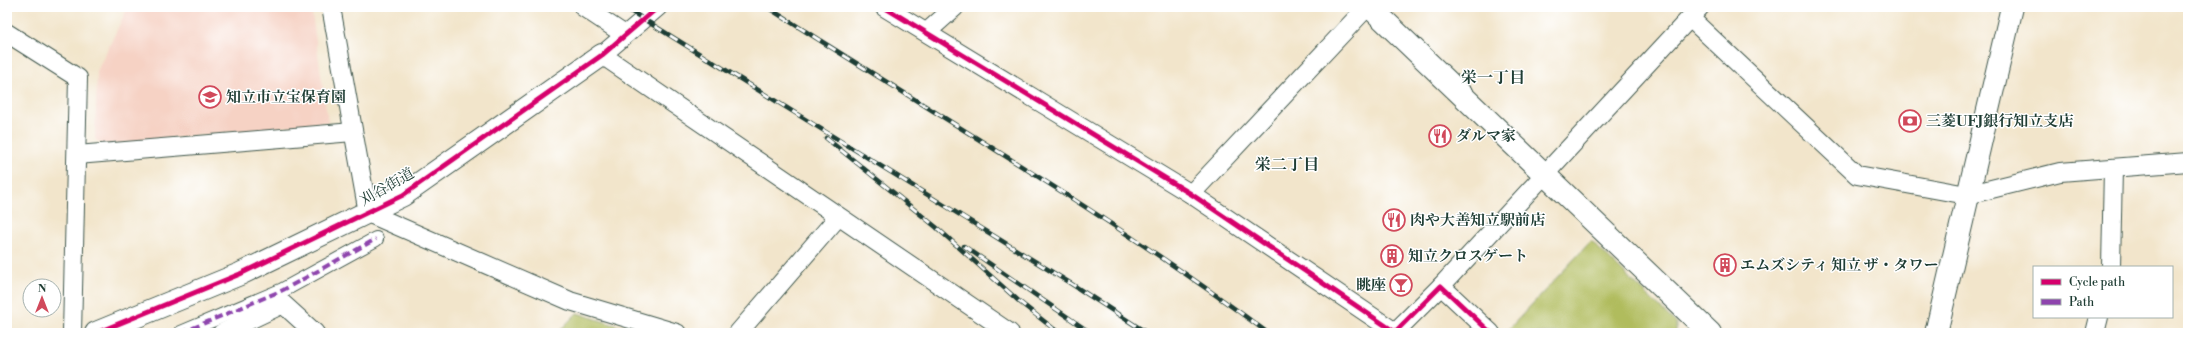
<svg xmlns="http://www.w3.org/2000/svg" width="2195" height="340" font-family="'Libre Bodoni','Noto Serif JP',serif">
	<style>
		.built { fill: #f6d2c4 }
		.green { fill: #b0bc5d; stroke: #687c48 }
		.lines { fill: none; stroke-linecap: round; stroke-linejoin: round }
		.pedestrian-casing { stroke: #3f564b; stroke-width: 16 }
		.minor-casing { stroke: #3f564b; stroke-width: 20 }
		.tertiary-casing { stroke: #3f564b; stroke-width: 24 }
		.pedestrian { stroke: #fff; stroke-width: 14 }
		.minor { stroke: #fff; stroke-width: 18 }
		.tertiary { stroke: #fff; stroke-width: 22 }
		.rail-casing { stroke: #1f3d34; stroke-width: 4.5 }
		.rail { stroke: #fff; stroke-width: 3; stroke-dasharray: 9; stroke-linecap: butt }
		.quiet { stroke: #8e44ad; stroke-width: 4; stroke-dasharray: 8 4; stroke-linecap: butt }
		.cycleway-casing { stroke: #fff; stroke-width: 8 }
		.cycleway { stroke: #d6006c; stroke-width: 5 }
		.labels { text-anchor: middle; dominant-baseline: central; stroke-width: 3; stroke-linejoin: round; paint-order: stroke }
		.poi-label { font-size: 15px; font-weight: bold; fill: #1f3d34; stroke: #fff; text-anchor: start }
		.street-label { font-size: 15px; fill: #1f3d34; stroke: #fff }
		.neighbourhood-label { font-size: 16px; font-weight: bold; fill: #1f3d34; stroke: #fff }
	</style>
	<rect width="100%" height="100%" fill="#fff"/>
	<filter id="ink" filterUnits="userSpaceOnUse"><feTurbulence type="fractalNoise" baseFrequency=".025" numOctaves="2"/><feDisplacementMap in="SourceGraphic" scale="8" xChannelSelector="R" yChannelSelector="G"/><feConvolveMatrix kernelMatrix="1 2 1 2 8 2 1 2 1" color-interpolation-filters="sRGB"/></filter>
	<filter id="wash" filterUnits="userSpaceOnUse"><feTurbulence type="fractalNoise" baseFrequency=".012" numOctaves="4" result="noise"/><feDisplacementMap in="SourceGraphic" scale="16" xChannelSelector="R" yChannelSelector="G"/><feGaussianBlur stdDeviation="0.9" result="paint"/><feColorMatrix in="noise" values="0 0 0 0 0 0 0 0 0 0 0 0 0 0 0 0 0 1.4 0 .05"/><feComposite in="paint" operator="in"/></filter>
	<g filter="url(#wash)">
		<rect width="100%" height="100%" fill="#f2e5cb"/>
		<polygon class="built" points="128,7 311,7 328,122 103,145 95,139 97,71"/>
		<g class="green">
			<polygon points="1591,241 1676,323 1676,333 1511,333 1508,330"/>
			<polygon points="577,313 640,333 557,333"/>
		</g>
	</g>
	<g filter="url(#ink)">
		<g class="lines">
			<g class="pedestrian-casing">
				<polyline id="pedestrian" points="181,333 283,290 376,239"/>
			</g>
			<g class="minor-casing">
				<g id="minor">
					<polyline points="331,7 368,213 570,301 677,333"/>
					<polyline points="583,7 625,35"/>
					<polyline points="658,7 602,55 1010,333"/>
					<polyline points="884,7 1191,194 1395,332 1441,286 1491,333"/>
					<polyline points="1690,18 1857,175 1967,195 2060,172 2188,162"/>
					<polyline points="927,32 955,7"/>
					<polyline points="7,33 78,78 72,333"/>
					<polyline points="77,155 353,132"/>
					<polyline points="1191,194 1367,7"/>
					<polyline points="2111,267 2113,168"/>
					<polyline points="1441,286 1700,7"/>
					<polyline points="222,333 283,304 315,333"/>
					<polyline points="738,333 838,217"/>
					<polyline points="2095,333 2099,317"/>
				</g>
			</g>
			<g class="tertiary-casing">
				<g id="tertiary">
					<polyline points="1370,7 1710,333"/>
					<polyline points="96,333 240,274 403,195 602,55"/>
					<polyline points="1936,333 2012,7"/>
				</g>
			</g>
			<use href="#pedestrian" class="pedestrian"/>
			<use href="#minor" class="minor"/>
			<use href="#tertiary" class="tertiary"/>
			<g class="rail-casing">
				<g id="rail">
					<polyline points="624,7 1070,283 1147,333"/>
					<path d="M 767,7 C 935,114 1108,214 1268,333"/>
					<polyline points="826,138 936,227 1021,303 1059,333"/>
					<polyline points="964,246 1091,333"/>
				</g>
			</g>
			<use href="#rail" class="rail"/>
			<polyline class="quiet" points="181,333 283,290 376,239"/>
			<g class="cycleway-casing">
				<g id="cycleway">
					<polyline points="884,7 1191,194 1395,332 1441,286 1491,333"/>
					<polyline points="96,333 240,274 403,195 602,55 658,7"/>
				</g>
			</g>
			<use href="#cycleway" class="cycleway"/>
		</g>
	</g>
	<defs>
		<g id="school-ring" transform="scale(1.15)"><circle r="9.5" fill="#fff" stroke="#d1495b" stroke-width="1.5"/><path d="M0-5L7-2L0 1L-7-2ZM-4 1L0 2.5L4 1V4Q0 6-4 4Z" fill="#d1495b"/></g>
		<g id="bank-ring" transform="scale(1.15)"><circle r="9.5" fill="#fff" stroke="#d1495b" stroke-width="1.5"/><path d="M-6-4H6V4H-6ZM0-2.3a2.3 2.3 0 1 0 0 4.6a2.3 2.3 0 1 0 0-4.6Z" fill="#d1495b"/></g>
		<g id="restaurant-ring" transform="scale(1.15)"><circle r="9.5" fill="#fff" stroke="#d1495b" stroke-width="1.5"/><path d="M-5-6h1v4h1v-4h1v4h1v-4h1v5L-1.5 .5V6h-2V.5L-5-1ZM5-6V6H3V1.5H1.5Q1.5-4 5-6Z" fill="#d1495b"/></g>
		<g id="building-ring" transform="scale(1.15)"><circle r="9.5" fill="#fff" stroke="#d1495b" stroke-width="1.5"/><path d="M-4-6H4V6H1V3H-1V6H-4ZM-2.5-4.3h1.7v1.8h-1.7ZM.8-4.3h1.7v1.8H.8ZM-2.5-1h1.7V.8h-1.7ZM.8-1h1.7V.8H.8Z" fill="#d1495b"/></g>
		<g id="bar-ring" transform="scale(1.15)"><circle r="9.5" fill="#fff" stroke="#d1495b" stroke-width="1.5"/><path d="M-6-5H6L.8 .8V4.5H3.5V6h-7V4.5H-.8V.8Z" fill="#d1495b"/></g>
	</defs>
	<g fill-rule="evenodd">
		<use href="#school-ring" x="210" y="97"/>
		<use href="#bank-ring" x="1910" y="121"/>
		<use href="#restaurant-ring" x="1440" y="136"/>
		<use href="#restaurant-ring" x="1394" y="220"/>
		<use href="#building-ring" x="1392" y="256"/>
		<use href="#building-ring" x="1725" y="265"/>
		<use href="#bar-ring" x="1401" y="285"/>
	</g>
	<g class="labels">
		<g class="poi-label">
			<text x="226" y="97">知立市立宝保育園</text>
			<text x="1926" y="121">三菱UFJ銀行知立支店</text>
			<text x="1456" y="136">ダルマ家</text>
			<text x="1410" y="220">肉や大善知立駅前店</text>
			<text x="1408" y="256">知立クロスゲート</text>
			<text x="1740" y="265">エムズシティ 知立 ザ・タワー</text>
			<text x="1386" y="285" text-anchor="end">眺座</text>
		</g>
		<g class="street-label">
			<text transform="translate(387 187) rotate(-30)">刈谷街道</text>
		</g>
		<g class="neighbourhood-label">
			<text x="1493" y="78">栄一丁目</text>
			<text x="1287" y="165">栄二丁目</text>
		</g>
	</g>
	<rect width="2195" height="340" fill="none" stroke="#fff" stroke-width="24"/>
	<rect x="2033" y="266" width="140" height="52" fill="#ffffff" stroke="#a5b1ae"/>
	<rect x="2041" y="279" width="20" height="6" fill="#d6006c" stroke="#a5b1ae"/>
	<text x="2069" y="286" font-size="12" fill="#1f3d34">Cycle path</text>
	<rect x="2041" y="299" width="20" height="6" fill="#8e44ad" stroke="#a5b1ae"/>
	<text x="2069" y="306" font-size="12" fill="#1f3d34">Path</text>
	<g transform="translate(42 298)"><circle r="19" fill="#ffffff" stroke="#a5b1ae"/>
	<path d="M0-3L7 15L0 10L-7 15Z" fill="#d1495b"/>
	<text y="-6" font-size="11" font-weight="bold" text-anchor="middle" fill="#1f3d34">N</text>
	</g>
</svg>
